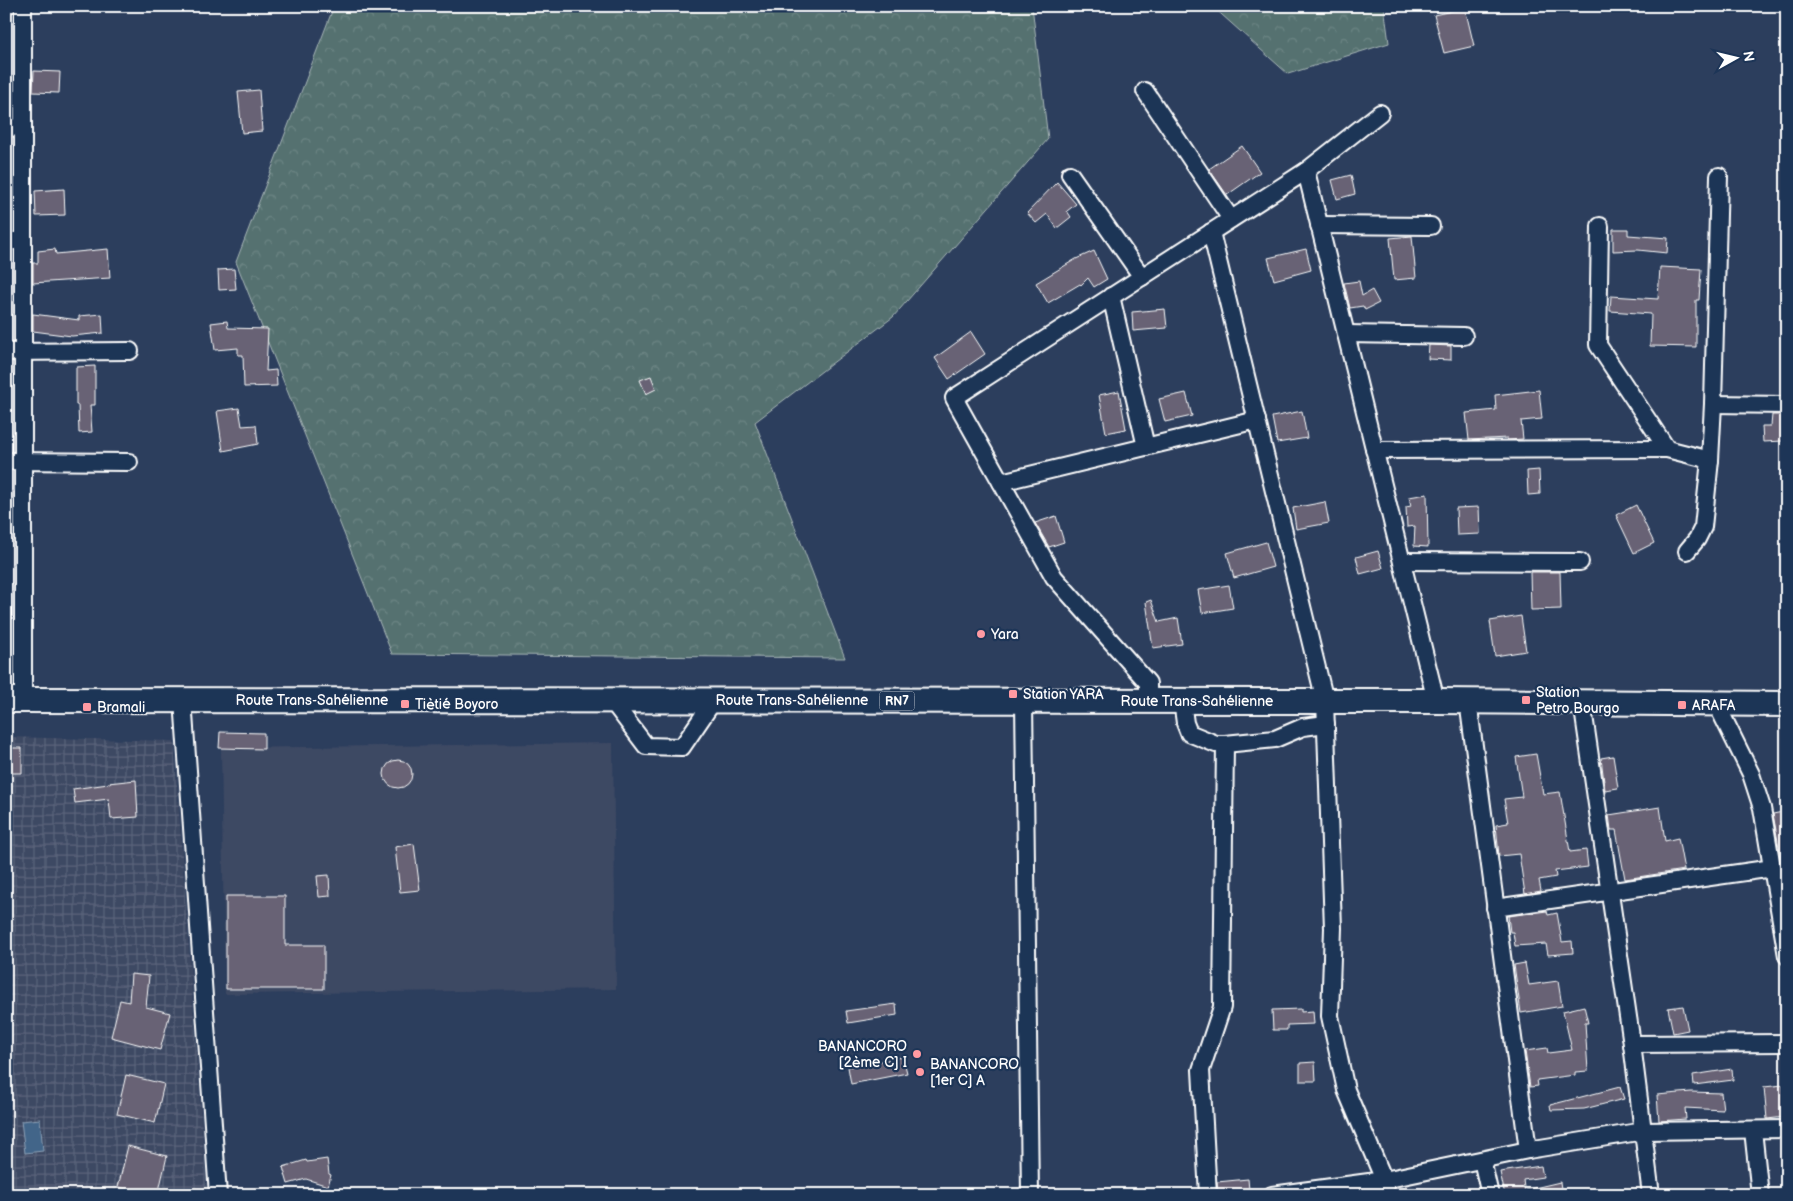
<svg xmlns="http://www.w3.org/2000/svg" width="1793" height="1201" font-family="'Balsamiq Sans',sans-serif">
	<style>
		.built { fill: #3e4964 }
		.industrial { fill: url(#industrial-grid) }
		.forest { fill: url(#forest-crowns); stroke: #aab8b8 }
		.water { fill: #436589; stroke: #8ea3b8 }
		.building { fill: #676274; stroke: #fff }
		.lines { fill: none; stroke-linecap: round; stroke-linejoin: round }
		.minor-casing { stroke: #fff; stroke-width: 20 }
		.highway-casing { stroke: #fff; stroke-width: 28 }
		.minor { stroke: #1d3557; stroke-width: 16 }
		.highway { stroke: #1d3557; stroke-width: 24 }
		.poi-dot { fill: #ff9aa2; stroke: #1d3557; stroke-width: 2 }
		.labels { text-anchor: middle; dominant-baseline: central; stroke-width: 4.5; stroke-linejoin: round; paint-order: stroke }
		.shield { fill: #1d3557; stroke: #bbc2cd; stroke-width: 1 }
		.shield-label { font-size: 12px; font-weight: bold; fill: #fff }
		.poi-label { font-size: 14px; fill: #fff; stroke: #1d3557; text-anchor: start }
		.street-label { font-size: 14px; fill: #fff; stroke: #1d3557 }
	</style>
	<defs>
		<pattern id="industrial-grid" width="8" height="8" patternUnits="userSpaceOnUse" patternTransform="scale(1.25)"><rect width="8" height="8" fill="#3e4964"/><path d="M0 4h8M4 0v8" fill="none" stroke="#5b647b"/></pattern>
		<pattern id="forest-crowns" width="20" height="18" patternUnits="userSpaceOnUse" patternTransform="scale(1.25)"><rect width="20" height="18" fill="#547170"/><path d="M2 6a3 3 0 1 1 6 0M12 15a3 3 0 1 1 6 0" fill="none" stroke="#6e8685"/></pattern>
	</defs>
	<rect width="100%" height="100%" fill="#2c3e5d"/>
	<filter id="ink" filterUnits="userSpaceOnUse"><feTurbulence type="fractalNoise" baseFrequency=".02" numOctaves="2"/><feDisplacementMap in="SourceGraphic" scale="10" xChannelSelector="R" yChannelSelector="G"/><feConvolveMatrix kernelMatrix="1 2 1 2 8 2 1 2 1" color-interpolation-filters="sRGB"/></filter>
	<g filter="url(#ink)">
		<polygon class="built" points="613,743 616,989 225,994 221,748"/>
		<polygon class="industrial" points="6,737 174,741 207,1195 6,1195"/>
		<g class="forest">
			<polygon points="334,6 1032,6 1048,139 893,317 755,422 845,658 392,654 236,262"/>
			<polygon points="1212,6 1384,6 1389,43 1288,74"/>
		</g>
		<polygon class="water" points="40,1119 43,1151 25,1153 21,1121"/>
		<g class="building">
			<polygon points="1465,8 1474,46 1444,53 1434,15"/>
			<polygon points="34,71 60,72 59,93 33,92"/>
			<polygon points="259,90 262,131 242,133 238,92"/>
			<polygon points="1242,146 1260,172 1227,195 1209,169"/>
			<polygon points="1351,175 1355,194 1337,199 1332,180"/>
			<polygon points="1057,182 1076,204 1067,211 1071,217 1057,228 1047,214 1036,223 1027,213"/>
			<polygon points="64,189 65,215 36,216 35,191"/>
			<polygon points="1613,229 1628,229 1628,235 1668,238 1667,253 1638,250 1613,251"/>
			<polygon points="1412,236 1416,278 1394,280 1390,238"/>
			<polygon points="55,249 56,254 108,249 110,278 33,283 33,263 38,263 38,251"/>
			<polygon points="1306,249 1311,270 1274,280 1268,258"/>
			<polygon points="1094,251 1107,279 1094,287 1088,278 1081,285 1080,284 1048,303 1036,283 1076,259"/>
			<polygon points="1660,267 1701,269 1699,300 1696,300 1696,347 1650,346 1651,314 1610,311 1611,296 1658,299"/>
			<polygon points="234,269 236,289 219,290 218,270"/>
			<polygon points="1359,281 1362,296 1372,290 1379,303 1365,310 1363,306 1350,308 1344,283"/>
			<polygon points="1165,309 1167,328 1133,331 1132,312"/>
			<polygon points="33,314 79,320 79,316 102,314 103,333 72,336 33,331"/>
			<polygon points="227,321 228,328 268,329 266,371 276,370 277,386 244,387 243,355 238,355 238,348 215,350 211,323"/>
			<polygon points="971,332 985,354 949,379 935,358"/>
			<polygon points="1429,345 1451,346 1451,360 1428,359"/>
			<polygon points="95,366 95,405 90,405 92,432 79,433 78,405 76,405 76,367"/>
			<polygon points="651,376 656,389 646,394 640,380"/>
			<polygon points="1539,390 1542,419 1521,421 1523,439 1507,440 1507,438 1469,440 1466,413 1496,410 1495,395"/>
			<polygon points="1119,391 1126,429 1106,433 1099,395"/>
			<polygon points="1186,393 1192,416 1165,422 1159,399"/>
			<polygon points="239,408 242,426 256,425 258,444 223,451 217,411"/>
			<polygon points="1302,411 1307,438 1277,443 1272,417"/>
			<polygon points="1772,415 1782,415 1783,441 1763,442 1762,426 1771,426"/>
			<polygon points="1539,470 1540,494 1528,495 1527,471"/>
			<polygon points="1427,494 1428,547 1414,546 1415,526 1407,527 1406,507 1411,506 1409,497"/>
			<polygon points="1325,502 1329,523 1296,529 1293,508"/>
			<polygon points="1636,505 1654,543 1634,553 1616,515"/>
			<polygon points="1479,507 1480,534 1457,535 1456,508"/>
			<polygon points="1056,516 1064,542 1049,547 1035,523"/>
			<polygon points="1266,542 1273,567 1234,578 1227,553"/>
			<polygon points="1378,551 1383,568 1360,574 1356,557"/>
			<polygon points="1530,572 1560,572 1561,609 1531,610"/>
			<polygon points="1229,585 1233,608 1202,613 1198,590"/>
			<polygon points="1151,600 1159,622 1178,618 1182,644 1153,648 1146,602"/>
			<polygon points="1521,616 1526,651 1495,656 1490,621"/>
			<polygon points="220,732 264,733 264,749 219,748"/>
			<polygon points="9,748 22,748 22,773 10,773"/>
			<polygon points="1536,754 1543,794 1560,792 1570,852 1586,850 1588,867 1555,871 1556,877 1539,880 1541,891 1525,894 1519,854 1499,856 1496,825 1508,823 1504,799 1522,797 1516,757"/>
			<polygon points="1613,756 1618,788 1605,790 1601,758"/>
			<circle cx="398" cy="774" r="14"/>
			<polygon points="136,780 138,817 111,819 109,799 75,803 73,789 108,784 108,783"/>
			<polygon points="1660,807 1665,841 1678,838 1684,870 1625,879 1616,830 1611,830 1609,815"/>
			<polygon points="1783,812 1787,835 1787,857 1781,858 1773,814"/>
			<polygon points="414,844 420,890 400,892 395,847"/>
			<polygon points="329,875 330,896 319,897 317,876"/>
			<polygon points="226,896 285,896 285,945 324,945 324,989 226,989"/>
			<polygon points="1547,911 1548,915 1557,913 1562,942 1572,941 1573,953 1548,955 1546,944 1515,946 1513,932 1510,932 1508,916"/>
			<polygon points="1525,963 1529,985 1558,981 1562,1006 1521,1013 1514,965"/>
			<polygon points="131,974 149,976 146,1007 170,1013 160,1050 111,1037 120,1000 129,1002"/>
			<polygon points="896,1004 897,1015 848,1023 846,1011"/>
			<polygon points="1584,1006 1588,1023 1585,1023 1588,1071 1575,1072 1575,1075 1537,1080 1538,1086 1530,1087 1525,1051 1547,1048 1548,1053 1572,1050 1563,1011"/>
			<polygon points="1683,1006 1688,1030 1673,1033 1668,1008"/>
			<polygon points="1301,1009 1301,1012 1313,1011 1314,1024 1287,1025 1287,1030 1273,1030 1272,1010"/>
			<polygon points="903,1057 907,1073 851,1084 848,1067"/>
			<polygon points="1315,1062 1316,1081 1300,1081 1300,1063"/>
			<polygon points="1732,1069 1733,1080 1694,1085 1693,1075"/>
			<polygon points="126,1075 164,1084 155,1123 117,1114"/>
			<polygon points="1783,1085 1785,1117 1767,1119 1764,1087"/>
			<polygon points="1620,1087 1624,1099 1584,1109 1551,1110 1550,1105"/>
			<polygon points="1691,1092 1721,1093 1723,1110 1685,1108 1686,1119 1659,1121 1657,1095"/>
			<polygon points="128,1146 167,1156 158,1195 151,1195 118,1187"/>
			<polygon points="327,1159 329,1174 331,1175 328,1186 306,1179 288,1184 283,1167 306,1160 307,1162"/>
			<polygon points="1541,1166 1543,1177 1523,1180 1525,1195 1505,1195 1500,1172"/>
			<polygon points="1248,1179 1249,1190 1218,1194 1217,1182"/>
			<polygon points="1560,1182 1562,1195 1526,1195 1526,1190"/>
		</g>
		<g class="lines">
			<g class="minor-casing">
				<g id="minor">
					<polyline points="1145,91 1231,219"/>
					<polyline points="6,128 23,127"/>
					<polyline points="1306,171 1436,701"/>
					<polyline points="1070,174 1142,277"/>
					<polyline points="1319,225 1431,226"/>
					<polyline points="1600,226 1598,345 1667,449 1710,460"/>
					<polyline points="1211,232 1325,701 1333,928 1330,1016 1346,1090 1384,1180 1386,1195"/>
					<polyline points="6,241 23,241"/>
					<polyline points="1111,296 1146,447"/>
					<polyline points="1346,334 1464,336"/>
					<polyline points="6,352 130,351"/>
					<polyline points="1713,404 1787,405"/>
					<polyline points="1374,450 1667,449"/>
					<polyline points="6,461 129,462"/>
					<polyline points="1001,482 1257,420"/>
					<polyline points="1687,551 1697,539 1703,527 1710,460 1713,404 1719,176"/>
					<polyline points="1402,561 1580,562"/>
					<polyline points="23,700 23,6"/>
					<polyline points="183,700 218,1195"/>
					<polyline points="612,701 646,746 682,747 714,700"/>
					<polyline points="1024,701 1030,1195"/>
					<polyline points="1148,701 1148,683 1054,577 954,398 1306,171 1380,113"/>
					<polyline points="1182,701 1185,723 1189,733 1216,744 1225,744 1222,1007 1201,1070 1208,1195"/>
					<polyline points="1468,701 1528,1150"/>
					<polyline points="1582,702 1632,1044 1651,1195"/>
					<polyline points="1716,703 1751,774 1762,808 1787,956"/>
					<polyline points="1225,744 1275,739 1303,727 1326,724"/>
					<polyline points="1495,908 1773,868"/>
					<polyline points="1632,1044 1787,1043"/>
					<polyline points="1753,1130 1760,1195"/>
					<polyline points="1482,1160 1490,1195"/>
					<polyline points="1272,1195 1384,1180 1528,1150 1644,1131 1787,1129"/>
				</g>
			</g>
			<g class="highway-casing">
				<polyline id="highway" points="6,700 1436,701 1787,704"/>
			</g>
			<use href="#minor" class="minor"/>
			<use href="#highway" class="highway"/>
		</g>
	</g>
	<g class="poi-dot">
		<circle cx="981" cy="634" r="5"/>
		<rect x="1008" y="689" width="10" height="10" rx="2.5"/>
		<rect x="1521" y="695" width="10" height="10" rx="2.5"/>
		<rect x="400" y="699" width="10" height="10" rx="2.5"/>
		<rect x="1677" y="700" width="10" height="10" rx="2.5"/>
		<rect x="82" y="702" width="10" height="10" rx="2.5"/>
		<circle cx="917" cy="1054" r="5"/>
		<circle cx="920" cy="1072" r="5"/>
	</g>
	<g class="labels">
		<rect class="shield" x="879.5" y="691.5" width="35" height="19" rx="4"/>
		<g class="shield-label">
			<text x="897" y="701">RN7</text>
		</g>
		<g class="poi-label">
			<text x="991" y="634">Yara</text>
			<text x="1536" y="692">Station<tspan x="1536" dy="16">Petro Bourgo</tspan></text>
			<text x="1023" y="694">Station YARA</text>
			<text x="415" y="704">Tiètié Boyoro</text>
			<text x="1692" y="705">ARAFA</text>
			<text x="97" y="707">Bramali</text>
			<text x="907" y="1046" text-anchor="end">BANANCORO<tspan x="907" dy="16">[2ème C] I</tspan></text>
			<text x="930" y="1064">BANANCORO<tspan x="930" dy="16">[1er C] A</tspan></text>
		</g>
		<g class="street-label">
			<text x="312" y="700">Route Trans-Sahélienne</text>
			<text x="792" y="700">Route Trans-Sahélienne</text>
			<text x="1197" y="701">Route Trans-Sahélienne</text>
		</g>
	</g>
	<rect width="1793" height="1201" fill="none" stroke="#1d3557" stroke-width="25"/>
	<rect x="12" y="12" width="1768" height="1176" fill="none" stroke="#fff" stroke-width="2" filter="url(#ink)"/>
	<g transform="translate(1736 58) rotate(82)" stroke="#1d3557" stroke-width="4" paint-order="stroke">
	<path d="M0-4L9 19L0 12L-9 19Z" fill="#ffffff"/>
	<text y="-8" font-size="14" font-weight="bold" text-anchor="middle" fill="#ffffff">N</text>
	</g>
</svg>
